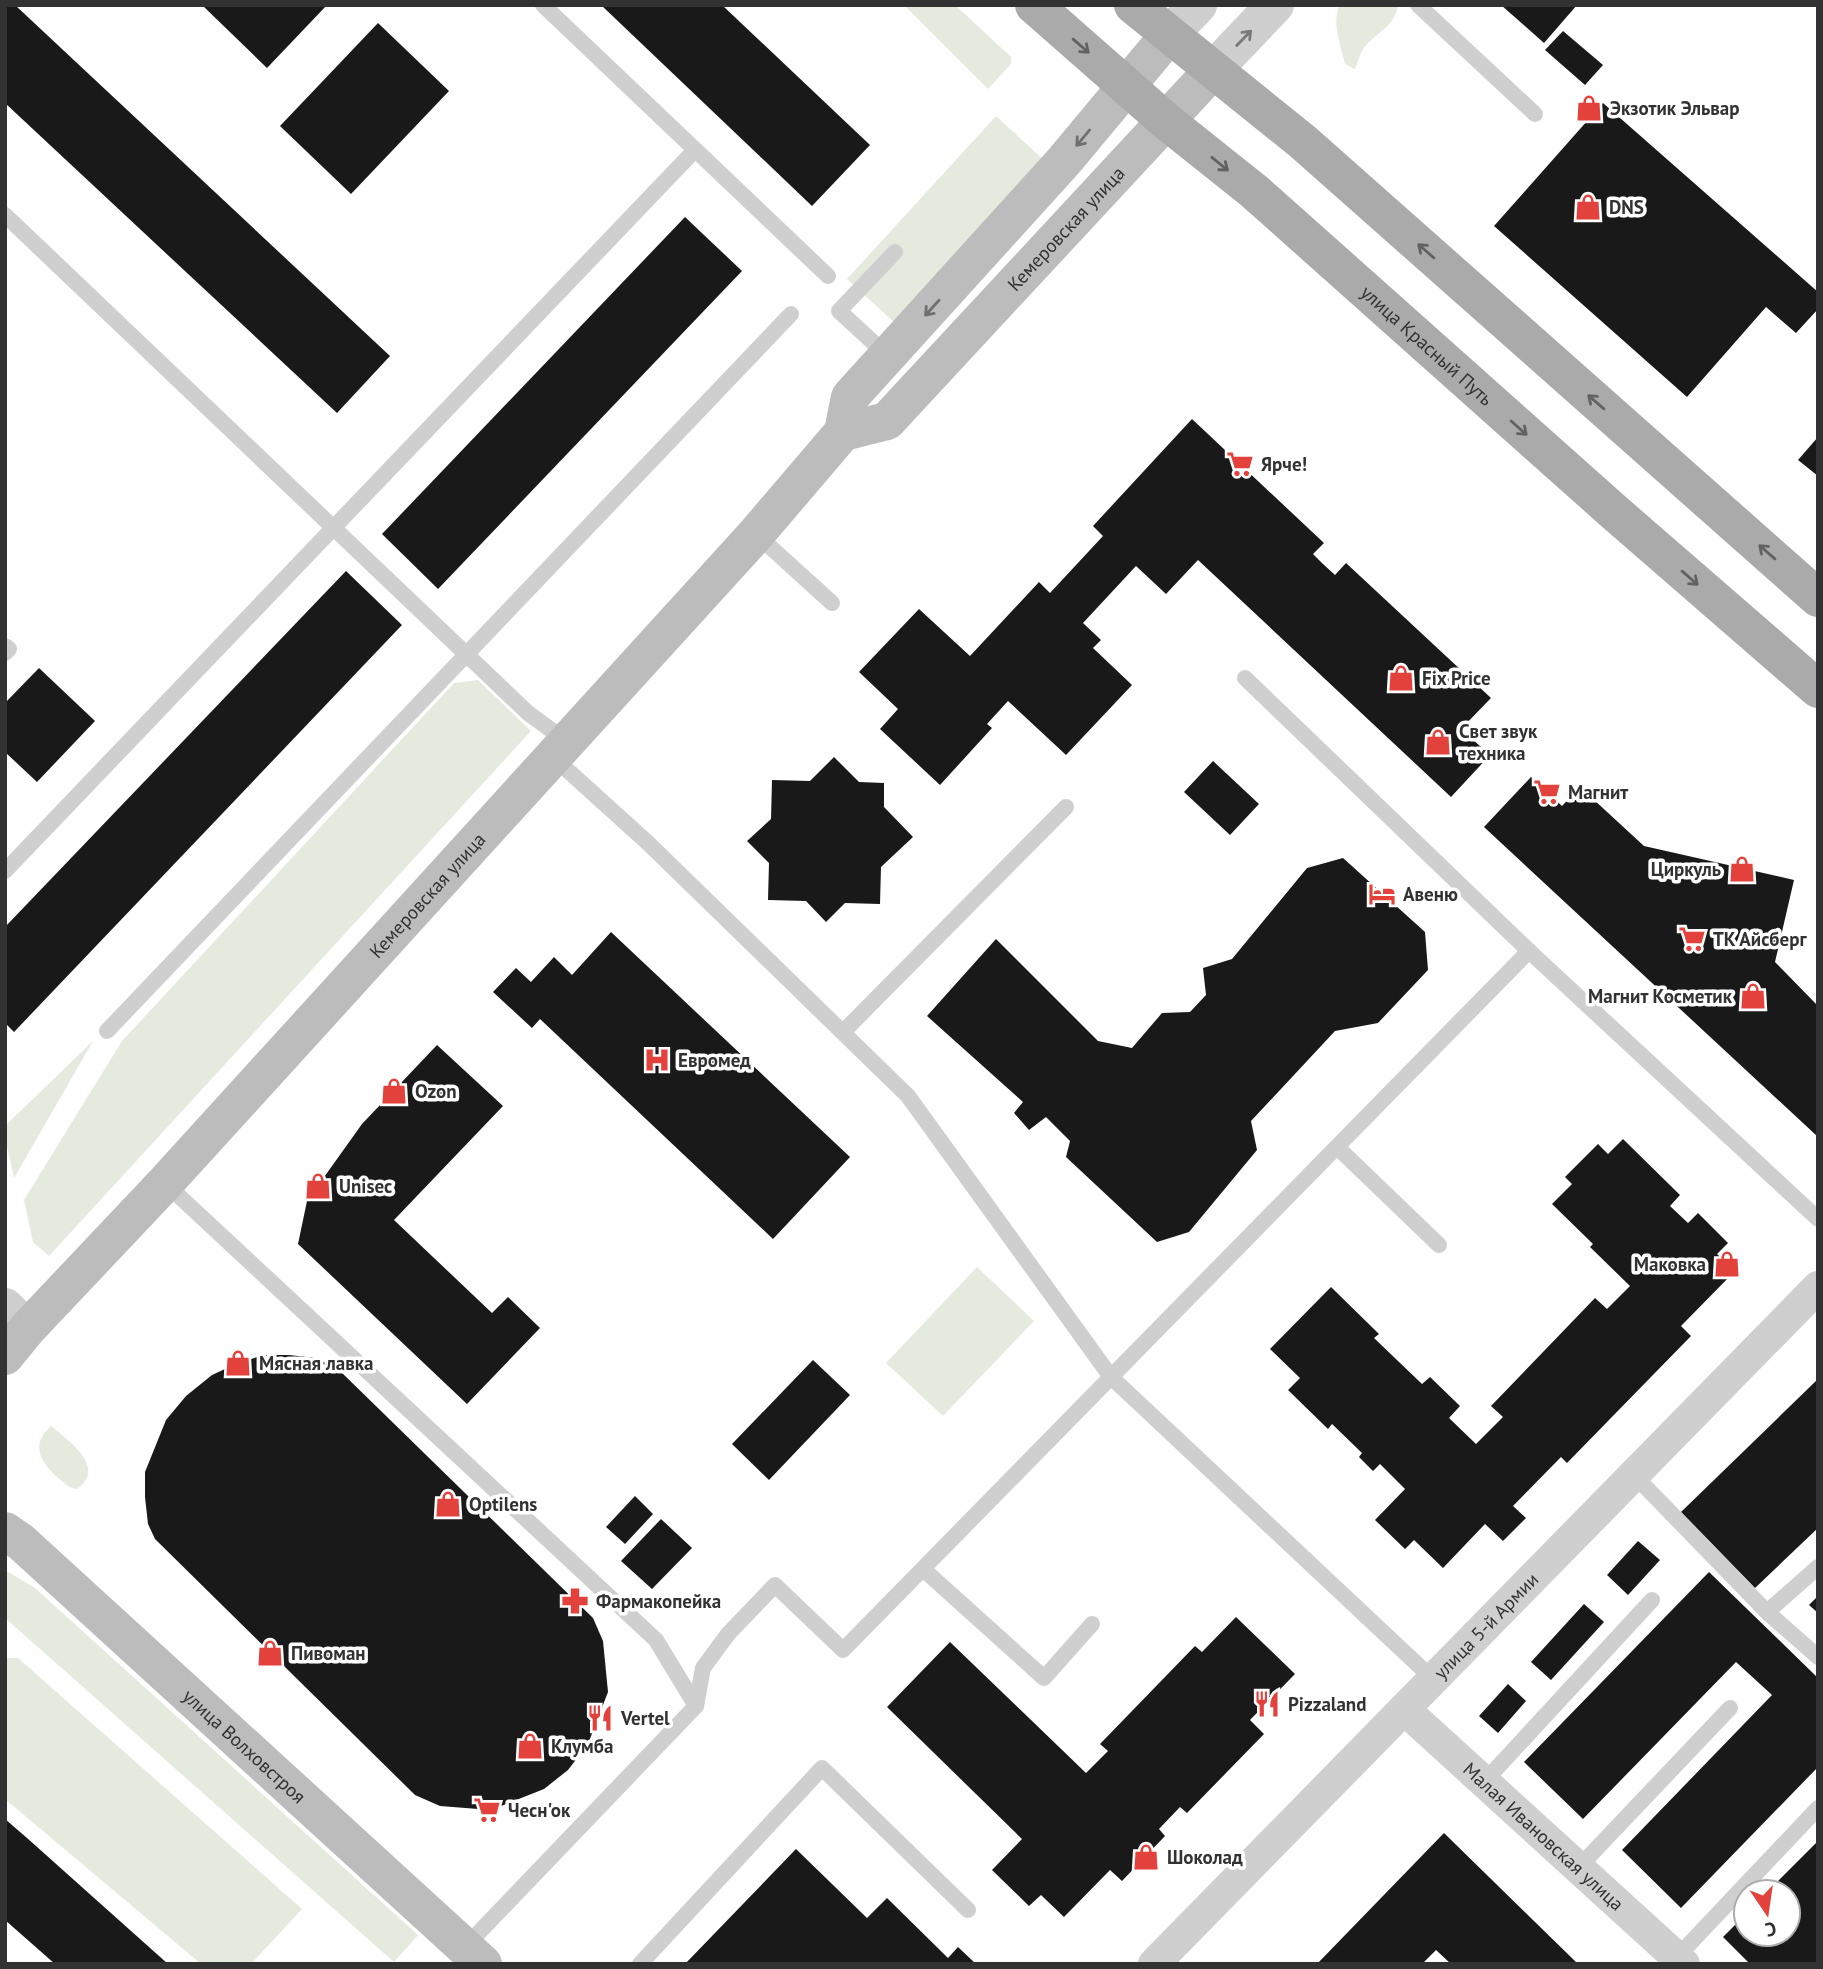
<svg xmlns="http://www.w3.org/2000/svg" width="1823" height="1969" font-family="'PT Sans',sans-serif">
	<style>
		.green { fill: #e4ebde }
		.building { fill: #191919 }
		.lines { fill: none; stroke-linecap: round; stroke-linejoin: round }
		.service { stroke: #cfcfcf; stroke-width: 16 }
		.minor { stroke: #cfcfcf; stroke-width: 32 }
		.tertiary { stroke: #cfcfcf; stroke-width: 38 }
		.secondary { stroke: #bcbcbc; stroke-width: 38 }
		.primary { stroke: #aaa; stroke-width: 38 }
		.oneway { stroke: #797979 }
		.oneway2 { stroke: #626262 }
		.oneway3 { stroke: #707070 }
		.labels { text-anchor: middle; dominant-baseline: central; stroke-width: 7; stroke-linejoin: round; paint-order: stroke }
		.poi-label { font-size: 19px; font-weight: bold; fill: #323232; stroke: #fff; text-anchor: start }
		.street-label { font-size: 19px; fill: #323232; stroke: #fff }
	</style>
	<rect width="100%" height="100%" fill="#fff"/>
	<g class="green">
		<polygon points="904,5 955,5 1011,57 1011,64 988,89"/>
		<path d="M 1340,5 L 1398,5 C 1395,27 1376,32 1364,48 C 1360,53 1358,62 1355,69 L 1345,64 C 1341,46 1331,22 1340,5 Z"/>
		<polygon points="996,116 1046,162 897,325 847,279"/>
		<polygon points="478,680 531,731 49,1256 33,1242 24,1200 122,1041 454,683"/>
		<polygon points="93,1041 14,1178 5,1138 5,1126"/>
		<polygon points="977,1267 1034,1321 943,1416 886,1363"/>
		<path d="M 51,1426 C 68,1440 108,1468 77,1489 C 68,1488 65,1483 58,1478 C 40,1461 30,1445 51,1426 Z"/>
		<polygon points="5,1570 35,1588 418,1935 394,1962 5,1618"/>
		<polygon points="5,1658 18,1658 302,1909 251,1964 201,1964 5,1799"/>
	</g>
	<g class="building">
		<polygon points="5,5 15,5 390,356 337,413 5,103"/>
		<polygon points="202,5 327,5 267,68"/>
		<polygon points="601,5 722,5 870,145 812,206"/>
		<polygon points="1501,5 1577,5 1544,43"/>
		<polygon points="378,23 449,91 351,194 280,126"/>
		<polygon points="1563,31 1603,65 1585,85 1545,50"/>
		<polygon points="1603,103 1818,292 1818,309 1796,333 1766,307 1687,397 1494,226"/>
		<polygon points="685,217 742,271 438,589 382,534"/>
		<polygon points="1192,419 1324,543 1313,554 1323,564 1335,575 1346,563 1491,698 1461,729 1490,755 1451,797 1198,560 1166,594 1136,566 1083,623 1101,640 1093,648 1132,685 1066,755 1008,701 987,724 992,728 940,785 880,729 898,709 859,672 919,609 970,656 1039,582 1050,593 1103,536 1093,526"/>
		<polygon points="1818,437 1818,476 1798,460"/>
		<polygon points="346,571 402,625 14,1032 5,1023 5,927"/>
		<polygon points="39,668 95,721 37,782 5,752 5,703"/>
		<polygon points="834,757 859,782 884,783 884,807 913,837 881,867 880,904 845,903 826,922 806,901 768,900 769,863 747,841 771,819 772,780 810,781"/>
		<polygon points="1213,761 1259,804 1230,835 1184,792"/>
		<polygon points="1531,777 1562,806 1580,787 1644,846 1794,880 1775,962 1818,1006 1818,1137 1484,827"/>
		<polygon points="1343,858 1425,932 1428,970 1378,1023 1335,1031 1251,1121 1257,1150 1189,1232 1157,1242 1066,1157 1070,1141 1046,1117 1029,1130 1014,1113 1023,1102 927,1016 996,939 1098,1041 1132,1048 1162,1013 1190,1012 1206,995 1203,968 1232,959 1307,868"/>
		<polygon points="611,932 850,1157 773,1239 540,1019 532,1028 493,992 516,968 531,982 554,957 572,975"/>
		<polygon points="437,1045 503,1106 394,1220 492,1313 508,1297 540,1328 467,1404 298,1244 307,1201 362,1124"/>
		<polygon points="1623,1139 1680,1195 1670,1206 1688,1223 1698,1213 1728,1243 1717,1254 1735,1271 1681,1326 1691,1336 1567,1463 1561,1457 1513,1506 1526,1518 1503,1541 1485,1524 1443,1568 1414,1540 1405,1549 1375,1520 1405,1489 1380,1464 1373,1471 1359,1457 1362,1453 1332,1424 1328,1429 1288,1390 1300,1378 1270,1349 1331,1287 1379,1334 1374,1338 1422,1384 1430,1377 1460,1406 1449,1418 1476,1444 1503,1417 1491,1406 1595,1298 1607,1309 1630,1286 1590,1247 1593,1244 1552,1204 1572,1184 1565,1177 1598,1144 1608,1154"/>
		<polygon points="264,1355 289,1355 316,1358 338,1369 593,1618 603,1641 608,1692 588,1744 568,1770 544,1789 491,1810 440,1806 415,1795 155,1539 148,1524 145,1497 145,1472 166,1420 186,1396 212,1375 238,1363"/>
		<polygon points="813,1360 850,1395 769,1480 732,1444"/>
		<polygon points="1818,1379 1818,1528 1755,1588 1681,1512"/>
		<polygon points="635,1496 653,1514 625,1544 606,1527"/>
		<polygon points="661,1519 692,1548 652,1589 621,1561"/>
		<polygon points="1638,1541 1660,1560 1628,1595 1607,1575"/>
		<polygon points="1709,1572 1818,1678 1818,1767 1681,1908 1622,1850 1772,1695 1736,1662 1583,1819 1524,1762"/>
		<polygon points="1818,1596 1818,1613 1809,1605"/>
		<polygon points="1584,1604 1604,1622 1551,1680 1531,1662"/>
		<polygon points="1236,1617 1295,1674 1250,1720 1264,1734 1187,1813 1180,1807 1159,1829 1165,1836 1122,1881 1110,1870 1064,1917 1041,1895 1029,1906 992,1870 1022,1839 887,1707 950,1642 1086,1773 1108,1751 1100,1744 1195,1646 1202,1652"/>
		<polygon points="1508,1684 1526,1701 1498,1733 1479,1716"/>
		<polygon points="5,1819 27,1838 168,1964 55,1964 5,1920"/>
		<polygon points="1444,1833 1578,1964 1451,1964 1436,1950 1422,1964 1317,1964"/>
		<polygon points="1818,1841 1818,1960 1814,1964 1750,1964 1723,1937 1746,1914 1746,1934 1788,1934 1788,1892 1767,1892"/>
		<polygon points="796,1849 867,1918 887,1898 948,1958 958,1947 976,1964 685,1964"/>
	</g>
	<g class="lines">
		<g class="service">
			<polyline points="543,5 828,276"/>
			<polyline points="1418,5 1535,114"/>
			<polyline points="5,215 528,713 566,741"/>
			<polyline points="888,356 839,311 895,252"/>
			<polyline points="756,534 832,603"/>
			<polyline points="5,646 9,649 5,653"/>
			<polyline points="1245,678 1529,951 1818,1219"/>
			<polyline points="553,757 648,843 908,1096 1111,1377 1433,1679"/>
			<polyline points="5,871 695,150"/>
			<polyline points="107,1031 791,314"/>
			<polyline points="843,1032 1066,807"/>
			<polyline points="1337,1147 1439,1245"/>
			<polyline points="165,1183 656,1640 696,1706 465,1947"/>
			<polyline points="1634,1475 1767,1612 1818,1657"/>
			<polyline points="923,1569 1044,1678 1092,1624"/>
			<polyline points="1767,1612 1818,1567"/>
			<polyline points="696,1706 703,1668 728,1634 775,1585 843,1650 1529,951"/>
			<polyline points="1484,1782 1652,1600"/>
			<polyline points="1579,1867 1730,1708"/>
			<polyline points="1677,1957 1818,1808"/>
			<polyline points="640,1964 822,1768 968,1910"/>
		</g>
		<g class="minor">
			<path id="s1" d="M 1404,1709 L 1684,1964"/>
			<path id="s2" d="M 1154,1964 L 1818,1287"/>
		</g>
		<g class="tertiary">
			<polyline points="1169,35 1198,5"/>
			<polyline points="1213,70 1275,5"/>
			<polyline points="5,1307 27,1329"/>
		</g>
		<g class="secondary">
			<path id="s3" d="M 843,432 L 887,421 L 1213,70"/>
			<path id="s4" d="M 5,1356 L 27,1329 L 165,1183 L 756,534 L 843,432 L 850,397 L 1064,161 L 1169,35"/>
			<path id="s5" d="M 5,1531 L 21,1542 L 483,1964"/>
		</g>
		<g class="primary">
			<path id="s6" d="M 1034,5 L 1166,121 L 1255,192 L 1613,511 L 1818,689"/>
			<polyline points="1133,5 1303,142 1818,598"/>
		</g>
	</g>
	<defs><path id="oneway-shaft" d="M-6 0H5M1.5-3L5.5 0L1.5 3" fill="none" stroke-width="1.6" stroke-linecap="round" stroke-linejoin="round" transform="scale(1.75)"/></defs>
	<use class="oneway" href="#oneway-shaft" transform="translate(1244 38) rotate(-46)"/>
	<g class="oneway2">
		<use href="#oneway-shaft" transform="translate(1081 46) rotate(41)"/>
		<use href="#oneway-shaft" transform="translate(1220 164) rotate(39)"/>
		<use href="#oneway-shaft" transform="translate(1426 251) rotate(-139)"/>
		<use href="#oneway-shaft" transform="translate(1596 402) rotate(-139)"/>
		<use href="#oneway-shaft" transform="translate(1519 428) rotate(42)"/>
		<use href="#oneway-shaft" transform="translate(1767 552) rotate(-139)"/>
		<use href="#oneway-shaft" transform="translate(1690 578) rotate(41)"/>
	</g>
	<g class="oneway3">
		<use href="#oneway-shaft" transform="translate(1083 138) rotate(130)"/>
		<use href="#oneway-shaft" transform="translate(932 308) rotate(132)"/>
	</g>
	<defs>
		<g id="shop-bare" transform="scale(2.1)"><path d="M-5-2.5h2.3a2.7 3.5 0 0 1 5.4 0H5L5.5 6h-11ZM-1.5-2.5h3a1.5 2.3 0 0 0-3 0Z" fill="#e3413b" stroke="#fff" stroke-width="2.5" paint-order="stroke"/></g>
		<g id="supermarket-bare" transform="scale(2.1)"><path d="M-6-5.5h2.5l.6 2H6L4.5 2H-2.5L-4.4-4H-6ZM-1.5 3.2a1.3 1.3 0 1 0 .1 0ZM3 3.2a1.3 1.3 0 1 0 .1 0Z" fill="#e3413b" stroke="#fff" stroke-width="2.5" paint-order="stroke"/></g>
		<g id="hotel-bare" transform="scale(2.1)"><path d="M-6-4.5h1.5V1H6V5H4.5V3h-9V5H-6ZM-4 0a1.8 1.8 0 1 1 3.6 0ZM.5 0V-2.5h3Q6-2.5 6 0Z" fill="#e3413b" stroke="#fff" stroke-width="2.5" paint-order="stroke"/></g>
		<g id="hospital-bare" transform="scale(2.1)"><path d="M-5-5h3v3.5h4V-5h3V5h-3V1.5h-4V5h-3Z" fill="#e3413b" stroke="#fff" stroke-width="2.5" paint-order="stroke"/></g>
		<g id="pharmacy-bare" transform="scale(2.1)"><path d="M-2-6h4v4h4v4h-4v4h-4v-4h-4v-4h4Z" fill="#e3413b" stroke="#fff" stroke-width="2.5" paint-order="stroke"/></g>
		<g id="restaurant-bare" transform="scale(2.1)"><path d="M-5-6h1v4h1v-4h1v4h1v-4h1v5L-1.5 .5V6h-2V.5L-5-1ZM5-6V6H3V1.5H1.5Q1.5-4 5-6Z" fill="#e3413b" stroke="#fff" stroke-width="2.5" paint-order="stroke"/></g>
	</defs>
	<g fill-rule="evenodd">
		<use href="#shop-bare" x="1589" y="108"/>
		<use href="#shop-bare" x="1588" y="207"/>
		<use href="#supermarket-bare" x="1240" y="464"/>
		<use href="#shop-bare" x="1401" y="678"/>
		<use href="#shop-bare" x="1438" y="742"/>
		<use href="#supermarket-bare" x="1547" y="792"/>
		<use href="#shop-bare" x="1742" y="869"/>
		<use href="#hotel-bare" x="1382" y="894"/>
		<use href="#supermarket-bare" x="1692" y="939"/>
		<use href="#shop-bare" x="1753" y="996"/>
		<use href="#hospital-bare" x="657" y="1060"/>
		<use href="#shop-bare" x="394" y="1091"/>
		<use href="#shop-bare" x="318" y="1186"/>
		<use href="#shop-bare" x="1727" y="1264"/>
		<use href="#shop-bare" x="238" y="1363"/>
		<use href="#shop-bare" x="448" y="1504"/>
		<use href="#pharmacy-bare" x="575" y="1601"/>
		<use href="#shop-bare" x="270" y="1653"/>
		<use href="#restaurant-bare" x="1267" y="1704"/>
		<use href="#restaurant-bare" x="600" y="1718"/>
		<use href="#shop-bare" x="530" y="1746"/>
		<use href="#supermarket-bare" x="487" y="1810"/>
		<use href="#shop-bare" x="1146" y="1857"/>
	</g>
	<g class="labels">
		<g class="poi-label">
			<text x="1610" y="108">Экзотик Эльвар</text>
			<text x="1609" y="207">DNS</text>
			<text x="1261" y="464">Ярче!</text>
			<text x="1422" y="678">Fix Price</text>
			<text x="1459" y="731">Свет звук<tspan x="1459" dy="22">техника</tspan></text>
			<text x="1568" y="792">Магнит</text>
			<text x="1721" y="869" text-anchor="end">Циркуль</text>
			<text x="1403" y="894">Авеню</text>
			<text x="1713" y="939">ТК Айсберг</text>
			<text x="1732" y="996" text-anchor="end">Магнит Косметик</text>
			<text x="678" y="1060">Евромед</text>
			<text x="415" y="1091">Ozon</text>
			<text x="339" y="1186">Unisec</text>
			<text x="1706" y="1264" text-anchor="end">Маковка</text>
			<text x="259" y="1363">Мясная лавка</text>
			<text x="469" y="1504">Optilens</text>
			<text x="596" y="1601">Фармакопейка</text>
			<text x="291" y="1653">Пивоман</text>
			<text x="1288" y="1704">Pizzaland</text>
			<text x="621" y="1718">Vertel</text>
			<text x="551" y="1746">Клумба</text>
			<text x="508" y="1810">Чесн'ок</text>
			<text x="1167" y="1857">Шоколад</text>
		</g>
		<g class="street-label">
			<text stroke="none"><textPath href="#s3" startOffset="308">Кемеровская улица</textPath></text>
			<text stroke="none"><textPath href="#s6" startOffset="520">улица Красный Путь</textPath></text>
			<text stroke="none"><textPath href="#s4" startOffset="625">Кемеровская улица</textPath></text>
			<text stroke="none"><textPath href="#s2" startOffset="474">улица 5-й Армии</textPath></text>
			<text stroke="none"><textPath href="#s5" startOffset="322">улица Волховстроя</textPath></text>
			<text stroke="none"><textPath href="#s1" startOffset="189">Малая Ивановская улица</textPath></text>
		</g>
	</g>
	<rect width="1823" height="1969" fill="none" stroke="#323232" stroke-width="14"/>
	<g transform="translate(1767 1913) rotate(167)"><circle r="33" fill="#ffffff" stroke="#adadad" stroke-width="2"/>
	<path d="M0-5L12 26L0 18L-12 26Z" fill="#e3413b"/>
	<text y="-10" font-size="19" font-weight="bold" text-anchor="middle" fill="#323232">С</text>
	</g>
</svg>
